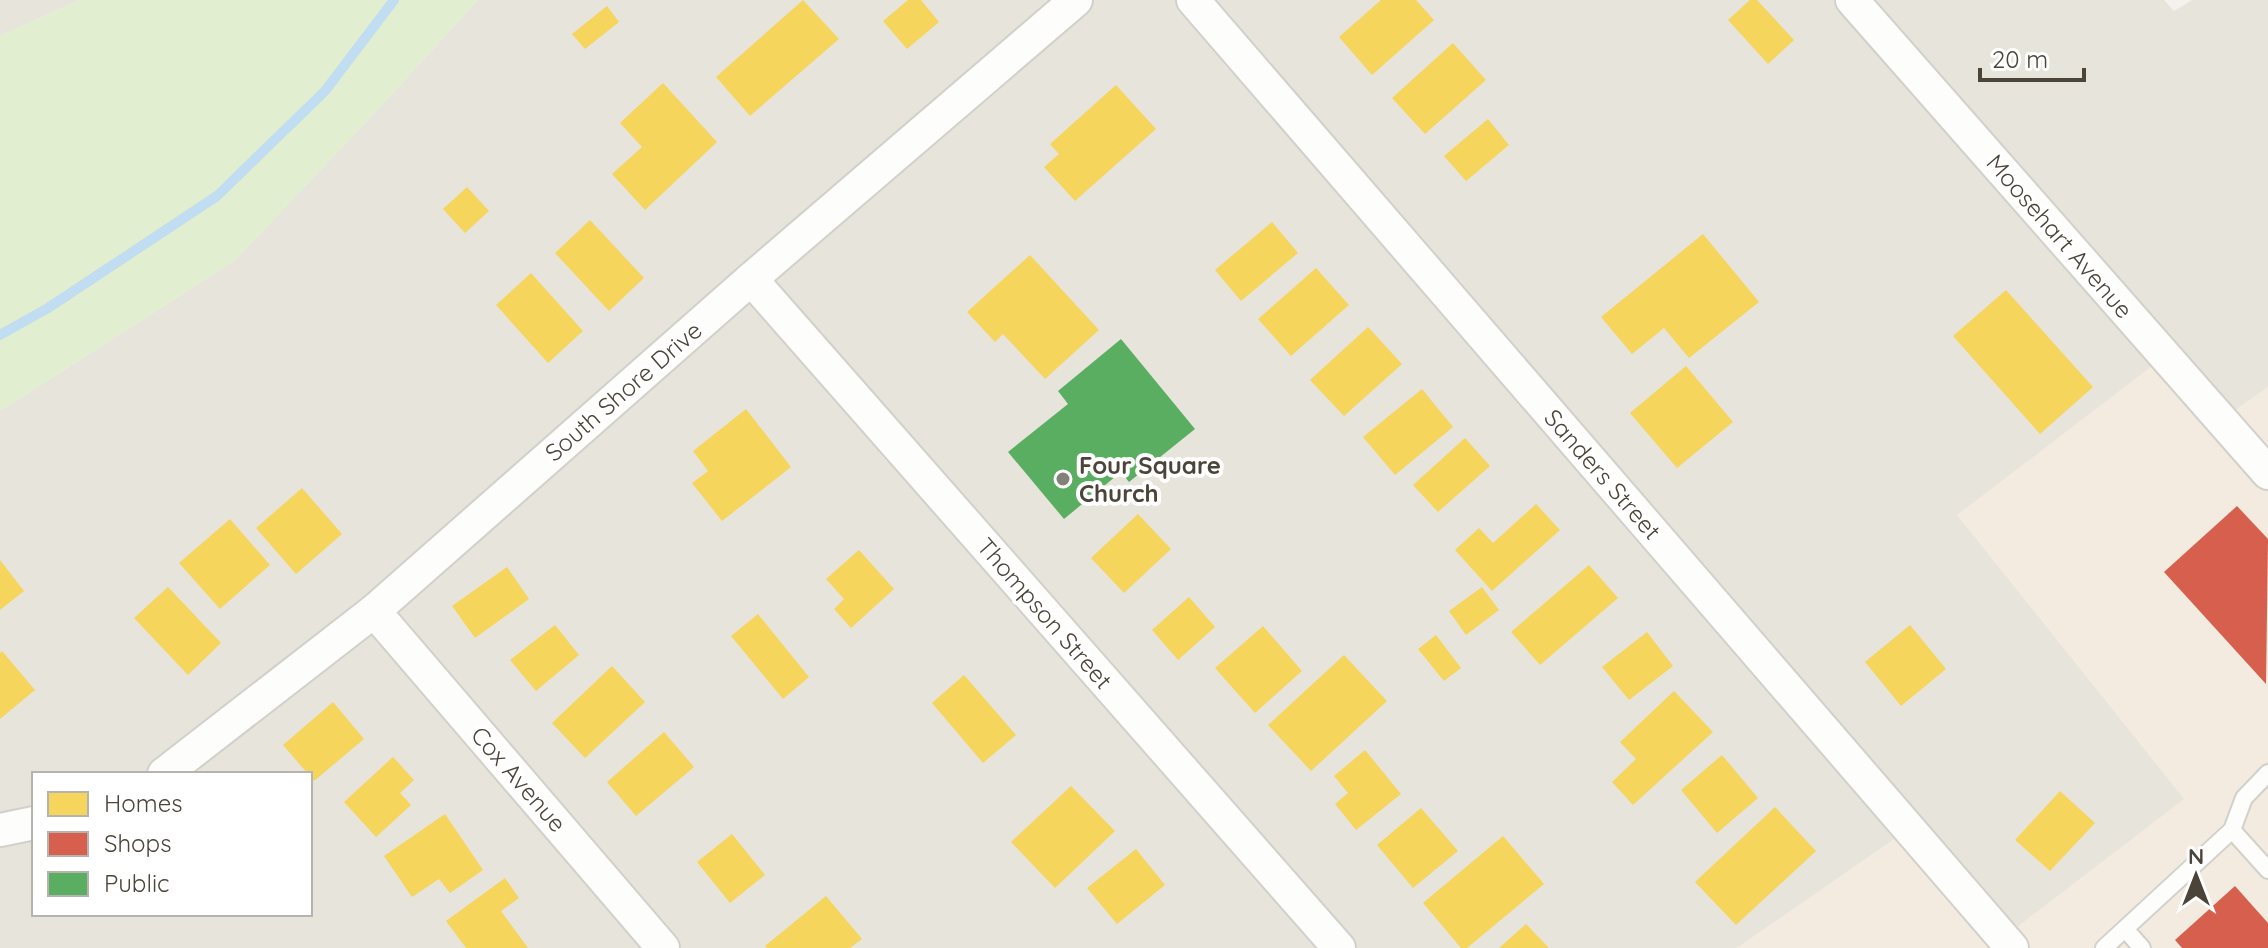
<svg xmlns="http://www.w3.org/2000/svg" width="2268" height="948" font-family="Quicksand,sans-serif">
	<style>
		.residential { fill: #e7e4dc; fill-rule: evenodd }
		.commercial { fill: #f3ebdf }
		.green { fill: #e1eecf }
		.homes { fill: #f6d55c }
		.shops { fill: #d6604d }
		.public { fill: #5aae61 }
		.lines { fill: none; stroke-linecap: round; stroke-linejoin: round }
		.stream { stroke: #c0ddf1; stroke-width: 10 }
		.lane-casing { stroke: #d2d0cb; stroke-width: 20 }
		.street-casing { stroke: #d2d0cb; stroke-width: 36 }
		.lane { stroke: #fdfdfc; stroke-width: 16 }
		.street { stroke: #fdfdfc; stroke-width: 32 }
		.poi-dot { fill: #868178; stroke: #fff; stroke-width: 3 }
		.labels { text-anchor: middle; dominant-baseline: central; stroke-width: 8; stroke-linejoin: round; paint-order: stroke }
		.street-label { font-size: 24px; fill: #4b4439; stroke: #fff }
		.poi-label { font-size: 24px; font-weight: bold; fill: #4b4439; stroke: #fff; text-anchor: start }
	</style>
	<rect width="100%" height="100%" fill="#f4f2ee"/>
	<g class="residential">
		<polygon points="0,0 79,0 0,36"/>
		<path d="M 478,0 L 2164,0 L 2174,11 L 2192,0 L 2268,0 L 2268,387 L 2222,420 L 1958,515 L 2185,799 L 2003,938 L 1909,829 L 1737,948 L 0,948 L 0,411 L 234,261 L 380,107 ZM 34,774 L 310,774 L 310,914 L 34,914 Z"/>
	</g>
	<polygon class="commercial" points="2165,356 2221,420 2268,387 2268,948 1737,948 1910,829 2003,938 2184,799 1957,515"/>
	<polygon class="green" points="79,0 478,0 380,107 234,261 0,411 0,36"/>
	<g class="homes">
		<polygon points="803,0 839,39 750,116 716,77"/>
		<polygon points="908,0 921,0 939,22 907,49 883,21"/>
		<polygon points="1381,0 1416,0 1434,20 1372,75 1339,37"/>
		<polygon points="1750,0 1757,0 1794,40 1768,64 1728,20"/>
		<polygon points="607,6 619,22 585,49 572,34"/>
		<polygon points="1453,43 1486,80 1425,134 1392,98"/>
		<polygon points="663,83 717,142 645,210 612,174 642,147 620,123"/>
		<polygon points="1116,85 1156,129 1075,201 1044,167 1059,154 1050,144"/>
		<polygon points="1488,119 1509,145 1466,181 1444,156"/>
		<polygon points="467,187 489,211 465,233 443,209"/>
		<polygon points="590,220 644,278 609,311 555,253"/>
		<polygon points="1272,222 1298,253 1241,301 1215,270"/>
		<polygon points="1703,234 1759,302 1689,358 1664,328 1632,354 1601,317"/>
		<polygon points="1030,255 1099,330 1045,379 1003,334 995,342 967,312"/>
		<polygon points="1316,268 1349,305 1291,356 1258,319"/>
		<polygon points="531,273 583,331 548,363 496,305"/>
		<polygon points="2006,290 2093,387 2040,434 1953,336"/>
		<polygon points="1368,327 1402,364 1344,416 1310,380"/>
		<polygon points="1686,366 1733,422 1677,468 1630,413"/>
		<polygon points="1422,389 1453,427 1395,475 1363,437"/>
		<polygon points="746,409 791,467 722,521 692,483 708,471 693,451"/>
		<polygon points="1465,438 1490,466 1438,512 1413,485"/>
		<polygon points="302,488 342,534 296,574 256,528"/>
		<polygon points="1536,504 1560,530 1492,591 1455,550 1479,528 1493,543"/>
		<polygon points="1138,514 1171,549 1124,593 1091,558"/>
		<polygon points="230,519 270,565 220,609 179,563"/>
		<polygon points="859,550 894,589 851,628 834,609 844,599 826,579"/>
		<polygon points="0,560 24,591 0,610"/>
		<polygon points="1589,565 1618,598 1540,665 1511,632"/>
		<polygon points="507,567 529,599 475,638 452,606"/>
		<polygon points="168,587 221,643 188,675 134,618"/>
		<polygon points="1482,587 1499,610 1466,635 1449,611"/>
		<polygon points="1189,597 1215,627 1178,660 1152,630"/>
		<polygon points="758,614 809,677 783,699 731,636"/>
		<polygon points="555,625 579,655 536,691 510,660"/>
		<polygon points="1910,625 1946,669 1901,706 1865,662"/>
		<polygon points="1263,626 1302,671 1255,713 1215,668"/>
		<polygon points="1647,632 1673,666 1629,700 1602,667"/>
		<polygon points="1436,635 1461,668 1444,681 1418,649"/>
		<polygon points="2,651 35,690 0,719 0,653"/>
		<polygon points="1344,655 1387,701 1311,771 1268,725"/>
		<polygon points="612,666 645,702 585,758 552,723"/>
		<polygon points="964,675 1016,735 983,763 932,703"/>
		<polygon points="1674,691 1713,732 1633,805 1612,782 1636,759 1620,742"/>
		<polygon points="333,702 364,739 314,781 310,774 308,774 283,745"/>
		<polygon points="664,732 694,767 636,816 607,782"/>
		<polygon points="1365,750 1401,794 1356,830 1335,804 1348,793 1334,776"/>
		<polygon points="1722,755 1758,798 1717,833 1681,790"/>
		<polygon points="393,757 414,780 400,793 411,805 376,837 344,802"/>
		<polygon points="1071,786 1115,831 1055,888 1011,842"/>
		<polygon points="2060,791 2095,823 2050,871 2015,840"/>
		<polygon points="1775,807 1816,851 1736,925 1695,882"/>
		<polygon points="1421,808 1458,851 1413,888 1377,845"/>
		<polygon points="445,814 483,870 450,893 439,879 412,897 384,856"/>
		<polygon points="732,834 765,875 730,903 697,862"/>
		<polygon points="1503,836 1544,884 1467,948 1461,948 1423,903"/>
		<polygon points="1136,849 1165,885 1117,924 1087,888"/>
		<polygon points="505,878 519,898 501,911 528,948 466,948 446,921"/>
		<polygon points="826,896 862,939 850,948 767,948 765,946"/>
		<polygon points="1526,924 1549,948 1499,948"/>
	</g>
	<g class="shops">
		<polygon points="2237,506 2268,539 2266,684 2164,572"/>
		<polygon points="2235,886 2268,923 2268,948 2182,948 2175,940"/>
	</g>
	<polygon class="public" points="1121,339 1195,429 1129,482 1121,472 1064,519 1008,452 1068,404 1058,391"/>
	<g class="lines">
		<polyline class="stream" points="0,335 48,308 217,196 325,91 394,0"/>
		<g class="lane-casing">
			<g id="lane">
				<polyline points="2232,830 2268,870"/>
				<polyline points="2125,929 2142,948"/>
				<polyline points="2104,948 2232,830 2244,798 2268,773"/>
			</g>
		</g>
		<g class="street-casing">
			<g id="street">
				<polyline points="1193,0 2012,948"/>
				<polyline points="1852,0 2268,473"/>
				<polyline points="751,279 1339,948"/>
				<polyline points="374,611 663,948"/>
				<polyline points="164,774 374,611 751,279 1076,0"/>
				<polyline points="0,830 34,823"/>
			</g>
		</g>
		<use href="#lane" class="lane"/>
		<use href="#street" class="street"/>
	</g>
	<circle class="poi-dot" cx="1063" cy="479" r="8"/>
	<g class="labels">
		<g class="street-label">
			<text transform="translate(2060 236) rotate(49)">Moosehart Avenue</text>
			<text transform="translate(623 391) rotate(-41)">South Shore Drive</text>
			<text transform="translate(1603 474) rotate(49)">Sanders Street</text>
			<text transform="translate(1045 613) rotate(49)">Thompson Street</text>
			<text transform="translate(519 779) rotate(49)">Cox Avenue</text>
		</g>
		<g class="poi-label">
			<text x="1079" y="465">Four Square<tspan x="1079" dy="28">Church</tspan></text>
		</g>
	</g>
	<rect x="32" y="772" width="280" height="144" fill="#ffffff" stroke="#b7b4b0" stroke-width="2"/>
	<rect x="48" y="792" width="40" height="24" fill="#f6d55c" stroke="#b7b4b0" stroke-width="2"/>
	<text x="104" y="812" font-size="24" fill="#4b4439">Homes</text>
	<rect x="48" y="832" width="40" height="24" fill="#d6604d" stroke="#b7b4b0" stroke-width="2"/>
	<text x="104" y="852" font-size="24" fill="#4b4439">Shops</text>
	<rect x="48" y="872" width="40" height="24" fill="#5aae61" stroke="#b7b4b0" stroke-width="2"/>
	<text x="104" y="892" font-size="24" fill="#4b4439">Public</text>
	<g transform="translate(2196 876)" stroke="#ffffff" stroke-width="6" paint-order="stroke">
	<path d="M0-6L14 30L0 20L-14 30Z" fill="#4b4439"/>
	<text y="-12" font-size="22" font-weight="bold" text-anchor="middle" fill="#4b4439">N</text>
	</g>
	<path d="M1980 68v12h104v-12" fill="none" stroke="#4b4439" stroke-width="4"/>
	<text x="1992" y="68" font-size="24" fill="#4b4439" stroke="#ffffff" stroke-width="6" paint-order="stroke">20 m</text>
</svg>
